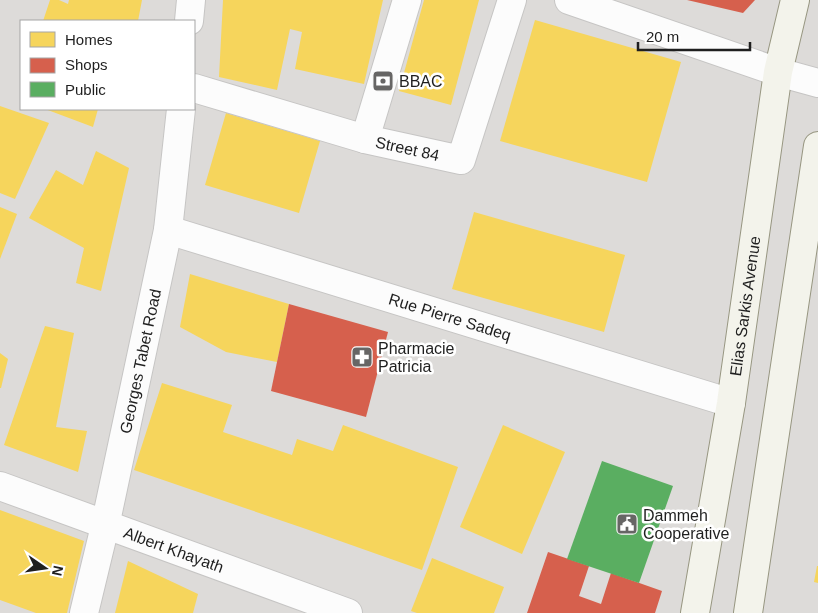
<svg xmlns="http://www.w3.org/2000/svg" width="818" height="613" font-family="Arial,sans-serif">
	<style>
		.residential { fill: #dddbd9; fill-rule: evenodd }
		.homes { fill: #f6d55c }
		.shops { fill: #d6604d }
		.public { fill: #5aae61 }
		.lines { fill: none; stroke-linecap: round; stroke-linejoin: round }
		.street-casing { stroke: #c6c5c4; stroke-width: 30 }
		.secondary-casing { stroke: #979681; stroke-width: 30 }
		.street { stroke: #fcfcfc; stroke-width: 28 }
		.secondary { stroke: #f3f3eb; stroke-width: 28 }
		.labels { text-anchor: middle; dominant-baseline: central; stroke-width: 5; stroke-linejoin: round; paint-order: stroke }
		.poi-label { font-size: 16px; fill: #1f1f1f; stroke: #fff; text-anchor: start }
		.street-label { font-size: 16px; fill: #1f1f1f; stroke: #fff }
	</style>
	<rect width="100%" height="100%" fill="#eeebe8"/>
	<path class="residential" d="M 0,0 L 818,0 L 818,613 L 0,613 ZM 21,21 L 194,21 L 194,109 L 21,109 Z"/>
	<g class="homes">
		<polygon points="50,0 59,0 68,4 69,0 142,0 138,21 43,21"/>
		<polygon points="223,0 383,0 364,84 295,69 302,32 290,29 277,90 219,77"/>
		<polygon points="424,0 479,0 451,105 399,91"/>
		<polygon points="535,20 681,62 647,182 500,141"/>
		<polygon points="0,106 49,123 15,199 0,193"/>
		<polygon points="45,109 98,109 93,127"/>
		<polygon points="226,113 320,141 299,213 205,185"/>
		<polygon points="96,151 129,168 101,291 76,283 84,248 29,218 56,170 83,185"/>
		<polygon points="0,207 17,214 0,259"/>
		<polygon points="474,212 625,255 604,332 452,289"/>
		<polygon points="190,274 289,304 277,362 226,352 180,327"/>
		<polygon points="45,326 74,333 56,427 87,431 78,472 4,445"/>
		<polygon points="0,353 8,359 1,388 0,388"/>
		<polygon points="162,383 232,405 223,432 292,455 297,439 333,451 343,425 458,467 422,570 306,529 134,470"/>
		<polygon points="503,425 565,452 522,554 460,527"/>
		<polygon points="0,510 84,541 67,613 36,613 0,600"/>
		<polygon points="432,558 504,587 494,613 417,613 411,611"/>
		<polygon points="128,561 198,594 193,613 115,613"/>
		<polygon points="817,566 818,566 818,583 814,582"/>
	</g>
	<g class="shops">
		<polygon points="687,0 755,0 743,13"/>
		<polygon points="289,304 388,332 366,417 271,391"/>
		<polygon points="548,552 589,566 579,596 601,604 611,573 662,591 655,613 527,613"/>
	</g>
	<polygon class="public" points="602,461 673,486 639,583 567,559"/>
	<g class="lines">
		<g class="street-casing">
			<g id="street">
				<polyline points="569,0 778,72 818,83"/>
				<polyline points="189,21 191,0"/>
				<path id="s1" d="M 194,88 L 365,139 L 461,160 L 512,0"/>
				<polyline points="365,139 407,0"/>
				<path id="s2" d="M 168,230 L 731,403"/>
				<path id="s3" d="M 0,486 L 348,613"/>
				<path id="s4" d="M 84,613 L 105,526 L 168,230 L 181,109"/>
			</g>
		</g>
		<g class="secondary-casing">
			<g id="secondary">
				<path id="s5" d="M 695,613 L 731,403 L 778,72 L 795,0"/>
				<polyline points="748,613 818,146"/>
			</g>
		</g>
		<use href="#street" class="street"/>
		<use href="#secondary" class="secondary"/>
	</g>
	<defs>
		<g id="bank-square" transform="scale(1.125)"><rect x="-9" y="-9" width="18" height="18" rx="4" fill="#676665" stroke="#fff"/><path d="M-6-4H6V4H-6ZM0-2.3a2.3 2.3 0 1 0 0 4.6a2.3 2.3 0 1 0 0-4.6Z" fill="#fff"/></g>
		<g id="pharmacy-square" transform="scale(1.125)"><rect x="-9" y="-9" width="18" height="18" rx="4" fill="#676665" stroke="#fff"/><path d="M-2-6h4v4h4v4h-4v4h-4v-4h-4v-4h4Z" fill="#fff"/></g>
		<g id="civic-square" transform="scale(1.125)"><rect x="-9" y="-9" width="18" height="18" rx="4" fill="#676665" stroke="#fff"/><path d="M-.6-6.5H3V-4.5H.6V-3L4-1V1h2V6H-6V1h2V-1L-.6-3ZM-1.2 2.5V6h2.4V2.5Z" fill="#fff"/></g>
	</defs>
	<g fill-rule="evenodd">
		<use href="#bank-square" x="383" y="81"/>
		<use href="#pharmacy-square" x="362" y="357"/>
		<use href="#civic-square" x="627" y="524"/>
	</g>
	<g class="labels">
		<g class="poi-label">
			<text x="399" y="81">BBAC</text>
			<text x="378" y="348">Pharmacie<tspan x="378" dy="18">Patricia</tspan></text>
			<text x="643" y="515">Dammeh<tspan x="643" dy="18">Cooperative</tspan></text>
		</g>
		<g class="street-label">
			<text stroke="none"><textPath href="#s1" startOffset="222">Street 84</textPath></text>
			<text stroke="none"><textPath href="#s5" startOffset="311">Elias Sarkis Avenue</textPath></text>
			<text stroke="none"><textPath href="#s2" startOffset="295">Rue Pierre Sadeq</textPath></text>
			<text stroke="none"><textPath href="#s4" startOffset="258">Georges Tabet Road</textPath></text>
			<text stroke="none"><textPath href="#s3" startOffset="185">Albert Khayath</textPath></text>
		</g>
	</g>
	<rect x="20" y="20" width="175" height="90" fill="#ffffff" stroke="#a5a5a5"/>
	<rect x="30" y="32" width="25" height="15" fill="#f6d55c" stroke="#a5a5a5"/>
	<text x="65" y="45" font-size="15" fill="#1f1f1f">Homes</text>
	<rect x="30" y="58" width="25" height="15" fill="#d6604d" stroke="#a5a5a5"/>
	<text x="65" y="70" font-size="15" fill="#1f1f1f">Shops</text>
	<rect x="30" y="82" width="25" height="15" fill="#5aae61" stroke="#a5a5a5"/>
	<text x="65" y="95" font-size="15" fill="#1f1f1f">Public</text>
	<g transform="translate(45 568) rotate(103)" stroke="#ffffff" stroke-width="4" paint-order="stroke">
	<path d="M0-4L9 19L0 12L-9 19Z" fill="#1f1f1f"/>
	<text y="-8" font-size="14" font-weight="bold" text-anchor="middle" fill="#1f1f1f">N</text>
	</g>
	<path d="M638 42v8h112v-8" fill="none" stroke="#1f1f1f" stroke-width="2.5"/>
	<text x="646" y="42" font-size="15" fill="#1f1f1f" stroke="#ffffff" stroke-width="4" paint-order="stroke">20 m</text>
</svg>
